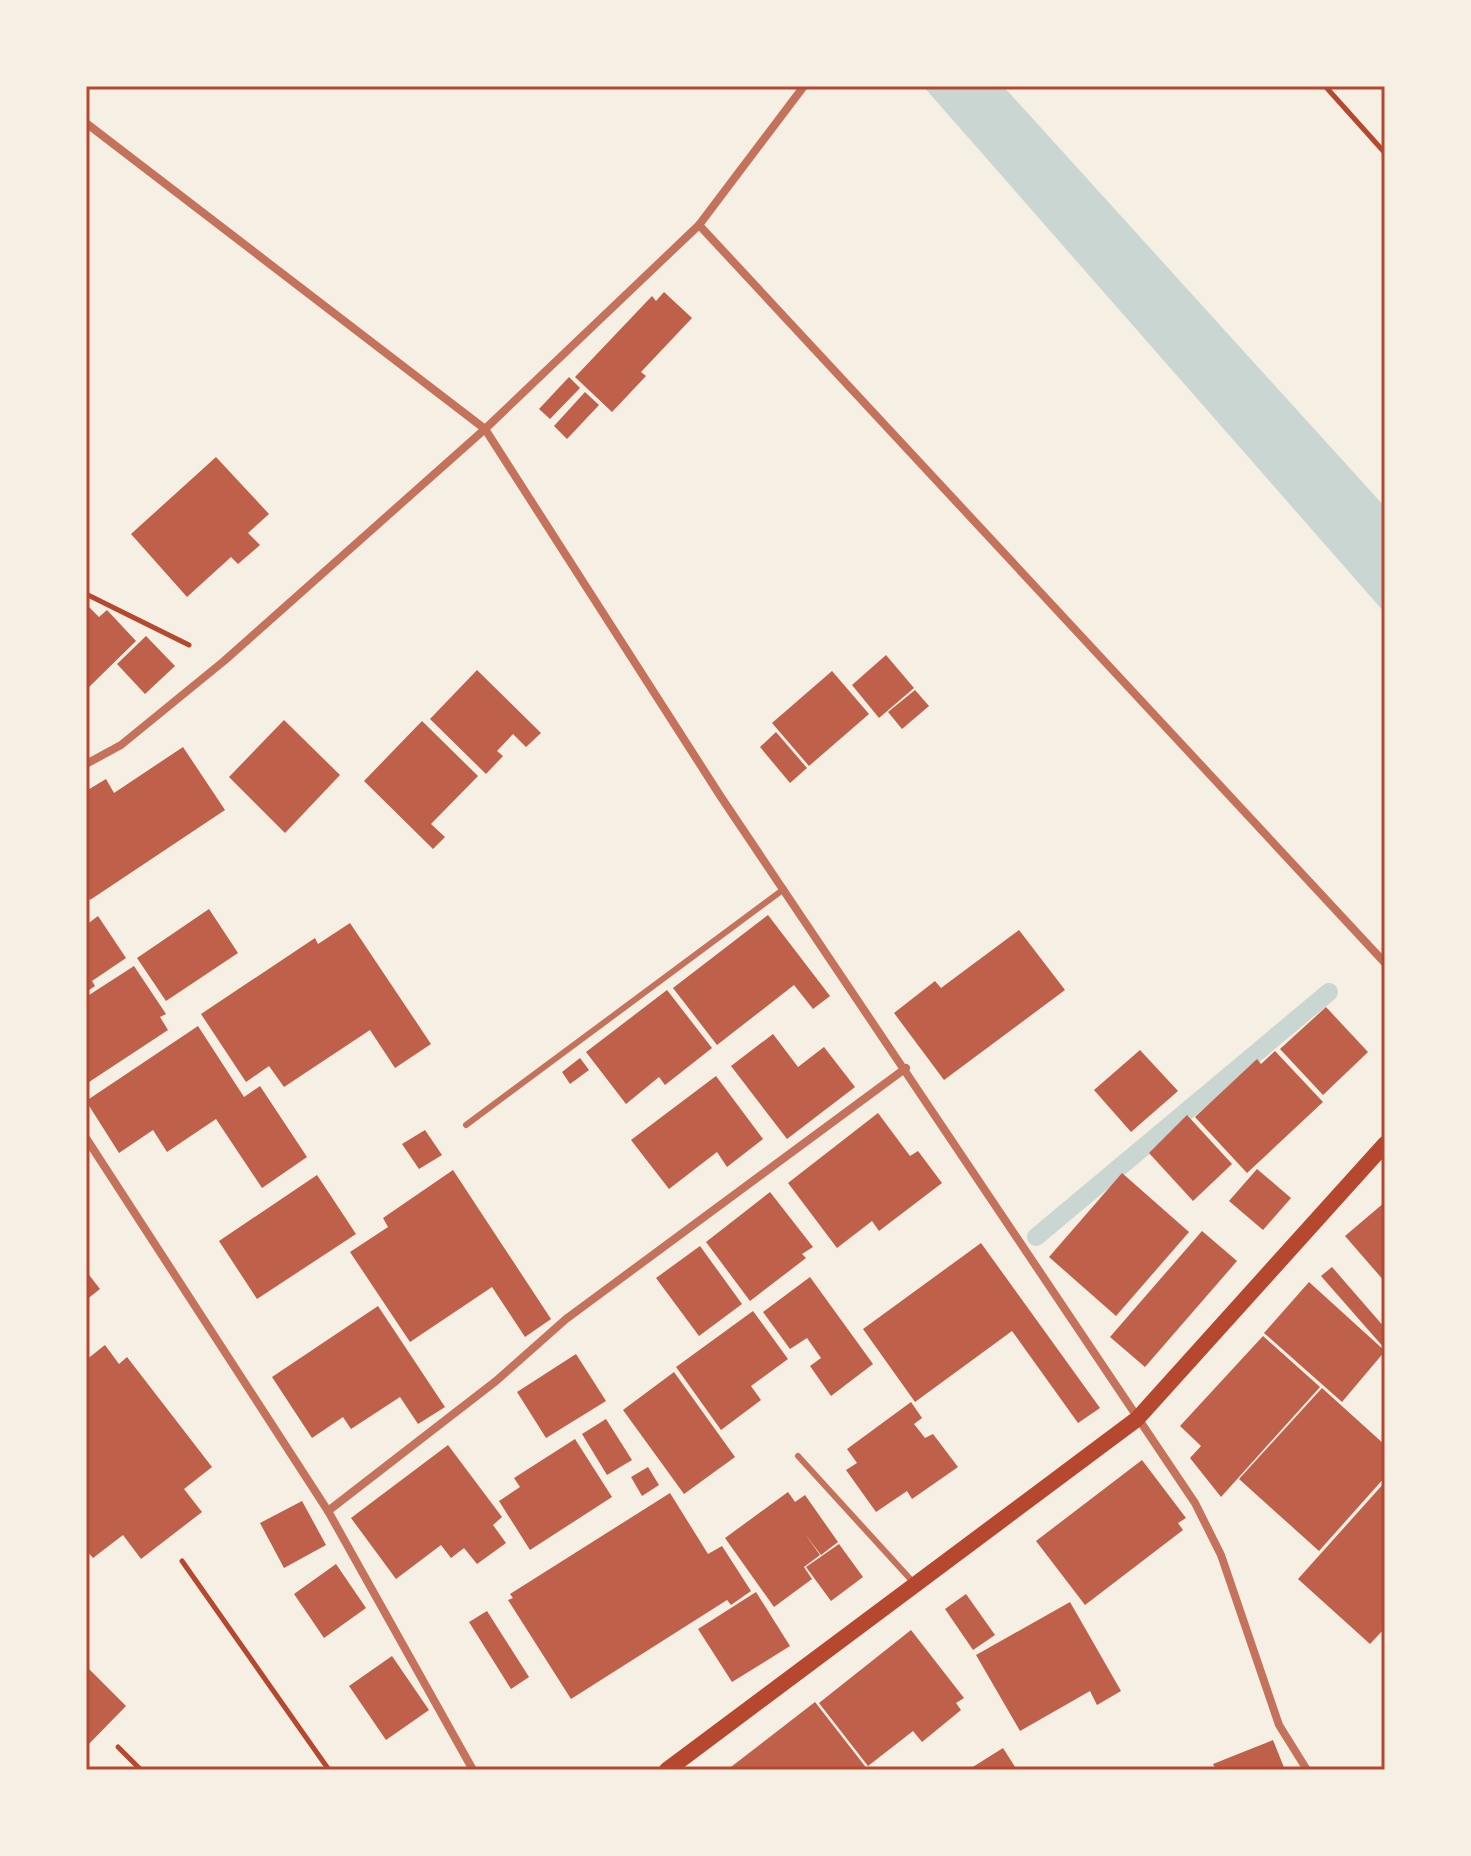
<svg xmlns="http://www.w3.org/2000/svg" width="1471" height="1856" font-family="Georgia,serif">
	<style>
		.water { fill: #c9d6d2 }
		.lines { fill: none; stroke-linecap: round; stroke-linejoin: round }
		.stream { stroke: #c9d6d2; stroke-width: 18 }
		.building { fill: #bf614a }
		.path { stroke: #b5482f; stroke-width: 5 }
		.service { stroke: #c5725c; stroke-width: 6 }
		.minor { stroke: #c5725c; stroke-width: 8 }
		.secondary { stroke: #b5482f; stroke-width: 16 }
		.neatline { fill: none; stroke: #b5482f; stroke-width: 3 }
	</style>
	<rect width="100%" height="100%" fill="#f6efe4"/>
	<polygon class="water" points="923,86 1003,86 1385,507 1385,613"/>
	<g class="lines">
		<polyline class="stream" points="1036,1237 1329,992"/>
	</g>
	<g class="building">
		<polygon points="664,292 692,318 641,372 646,376 612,412 575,377 652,296 656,301"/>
		<polygon points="569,377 580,388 550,419 539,409"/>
		<polygon points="585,392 599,405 567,439 554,426"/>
		<polygon points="216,457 269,514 248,533 260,545 238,564 231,557 187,597 131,534"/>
		<polygon points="86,604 99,617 107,610 136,641 86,690"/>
		<polygon points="146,636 175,666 145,694 117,664"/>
		<polygon points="886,655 914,688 879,718 852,685"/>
		<polygon points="477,670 541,733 526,747 513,734 497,751 503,756 486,774 430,719"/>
		<polygon points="832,671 869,714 809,766 772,723"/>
		<polygon points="915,690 929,706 902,729 888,712"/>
		<polygon points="284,720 340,775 285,833 229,777"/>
		<polygon points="422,721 478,776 431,824 445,837 433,849 364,781"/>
		<polygon points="776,732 807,768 790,783 760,747"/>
		<polygon points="183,747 225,810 90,900 86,893 86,791 106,779 114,793"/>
		<polygon points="209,909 238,953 166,1001 137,958"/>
		<polygon points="768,915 830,996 813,1009 794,985 717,1045 673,988"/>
		<polygon points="98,916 126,958 92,981 95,986 86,992 86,925"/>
		<polygon points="350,923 431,1044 395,1068 370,1030 284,1087 269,1066 246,1082 201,1014 315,938 318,944"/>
		<polygon points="1019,930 1065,990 944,1080 894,1013 935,981 941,988"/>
		<polygon points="134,966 166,1014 160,1017 168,1030 86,1084 86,997"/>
		<polygon points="667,990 712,1048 665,1085 659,1077 626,1104 586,1052"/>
		<polygon points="1326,1007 1368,1052 1323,1095 1280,1049"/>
		<polygon points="198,1026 244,1097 260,1086 307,1157 262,1188 216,1119 167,1152 153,1130 119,1153 86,1101"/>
		<polygon points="773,1034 798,1067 824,1047 855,1087 787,1139 731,1066"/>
		<polygon points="1140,1050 1178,1091 1131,1132 1094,1090"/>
		<polygon points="1275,1051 1323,1102 1247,1173 1195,1117 1257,1059 1261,1064"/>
		<polygon points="580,1058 589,1070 570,1084 562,1072"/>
		<polygon points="716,1076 763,1139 727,1167 717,1152 669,1189 631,1140"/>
		<polygon points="878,1113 910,1156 918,1151 942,1183 879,1231 872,1221 837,1248 788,1183"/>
		<polygon points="1187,1115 1232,1164 1193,1201 1149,1153"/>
		<polygon points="425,1130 442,1155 419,1169 402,1144"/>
		<polygon points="1257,1169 1291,1198 1263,1230 1229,1201"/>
		<polygon points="453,1170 551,1319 525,1337 492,1287 410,1342 350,1252 388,1227 383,1218"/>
		<polygon points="1122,1173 1189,1232 1116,1316 1049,1257"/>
		<polygon points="317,1175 356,1234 257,1299 219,1241"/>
		<polygon points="770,1192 813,1247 802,1254 806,1258 750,1301 706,1242"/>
		<polygon points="1385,1202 1385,1282 1345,1236"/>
		<polygon points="1202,1231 1237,1261 1145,1367 1110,1337"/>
		<polygon points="981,1243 1100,1408 1078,1423 1012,1331 915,1402 863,1329"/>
		<polygon points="700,1246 742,1304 699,1336 656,1278"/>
		<polygon points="1332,1267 1385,1328 1385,1349 1321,1276"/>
		<polygon points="86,1271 100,1289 86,1300"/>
		<polygon points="810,1277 873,1364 831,1396 810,1366 821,1358 807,1338 790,1349 763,1312"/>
		<polygon points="1309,1282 1385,1351 1342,1402 1264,1333"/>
		<polygon points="378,1306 445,1407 418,1424 400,1397 351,1429 343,1417 312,1438 272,1377"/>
		<polygon points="753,1311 788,1359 751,1386 761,1400 721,1430 676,1367"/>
		<polygon points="1263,1336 1320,1387 1221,1497 1190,1458 1201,1446 1180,1426"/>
		<polygon points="105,1345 119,1364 127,1357 212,1467 184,1489 202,1512 141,1559 123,1535 93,1558 86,1550 86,1360"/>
		<polygon points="576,1354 606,1401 546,1438 517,1392"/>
		<polygon points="674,1372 735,1457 684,1494 623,1410"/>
		<polygon points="1322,1388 1385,1445 1385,1477 1319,1551 1239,1479"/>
		<polygon points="911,1402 922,1418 914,1424 925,1438 933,1434 958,1467 912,1499 907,1491 876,1512 846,1470 857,1463 847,1449"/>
		<polygon points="606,1419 632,1460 607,1475 582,1434"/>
		<polygon points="575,1439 612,1497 530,1550 499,1501 520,1487 514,1478"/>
		<polygon points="448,1445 502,1517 493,1525 506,1543 477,1564 464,1548 451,1558 441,1545 396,1579 351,1518"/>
		<polygon points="1142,1460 1186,1518 1178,1523 1183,1530 1085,1605 1036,1541"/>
		<polygon points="648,1467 659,1485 642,1496 631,1477"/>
		<polygon points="1385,1482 1385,1628 1370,1644 1298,1579"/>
		<polygon points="788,1492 795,1502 805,1495 838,1542 821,1555 805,1534 820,1555 804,1567 812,1579 774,1607 725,1538"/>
		<polygon points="670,1493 708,1554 722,1546 751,1591 731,1605 727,1600 571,1699 508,1600 513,1598 510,1594"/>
		<polygon points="302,1501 326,1545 284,1568 260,1523"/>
		<polygon points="839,1544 863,1577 831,1601 806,1567"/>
		<polygon points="336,1564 366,1608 324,1638 294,1594"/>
		<polygon points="756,1592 790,1646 732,1682 698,1629"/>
		<polygon points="966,1594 995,1635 973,1650 945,1609"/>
		<polygon points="1070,1602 1121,1691 1097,1705 1090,1691 1020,1731 976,1655"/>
		<polygon points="487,1611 529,1677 511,1689 469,1622"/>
		<polygon points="911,1630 964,1698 956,1703 961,1710 922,1742 913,1731 868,1766 819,1703"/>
		<polygon points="392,1656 429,1710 386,1740 349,1686"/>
		<polygon points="86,1666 126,1706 86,1747"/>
		<polygon points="815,1702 868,1770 727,1770"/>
		<polygon points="1273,1740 1285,1770 1216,1770 1213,1764"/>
		<polygon points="1003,1748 1017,1770 968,1770"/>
	</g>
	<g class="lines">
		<g class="path">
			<polyline points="1325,86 1385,153"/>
			<polyline points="86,594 189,645"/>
			<polyline points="182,1561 329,1770"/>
			<polyline points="118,1747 141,1770"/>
		</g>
		<g class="service">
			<polyline points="466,1125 784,889"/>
			<polyline points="798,1456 913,1582"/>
		</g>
		<g class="minor">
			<polyline points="86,123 485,429 721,797 1195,1503 1221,1555 1279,1725 1307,1770"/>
			<polyline points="699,225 1385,963"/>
			<polyline points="86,764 121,745 224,661 485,429 699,225 804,86"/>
			<polyline points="86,1138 328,1511 473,1770"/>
			<polyline points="328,1511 496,1381 566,1319 906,1068"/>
		</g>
		<polyline class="secondary" points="667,1770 1137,1419 1385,1144"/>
	</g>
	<rect width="1471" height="1856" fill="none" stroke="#f6efe4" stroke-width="176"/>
	<rect x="88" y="88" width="1295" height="1680" class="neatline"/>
</svg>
